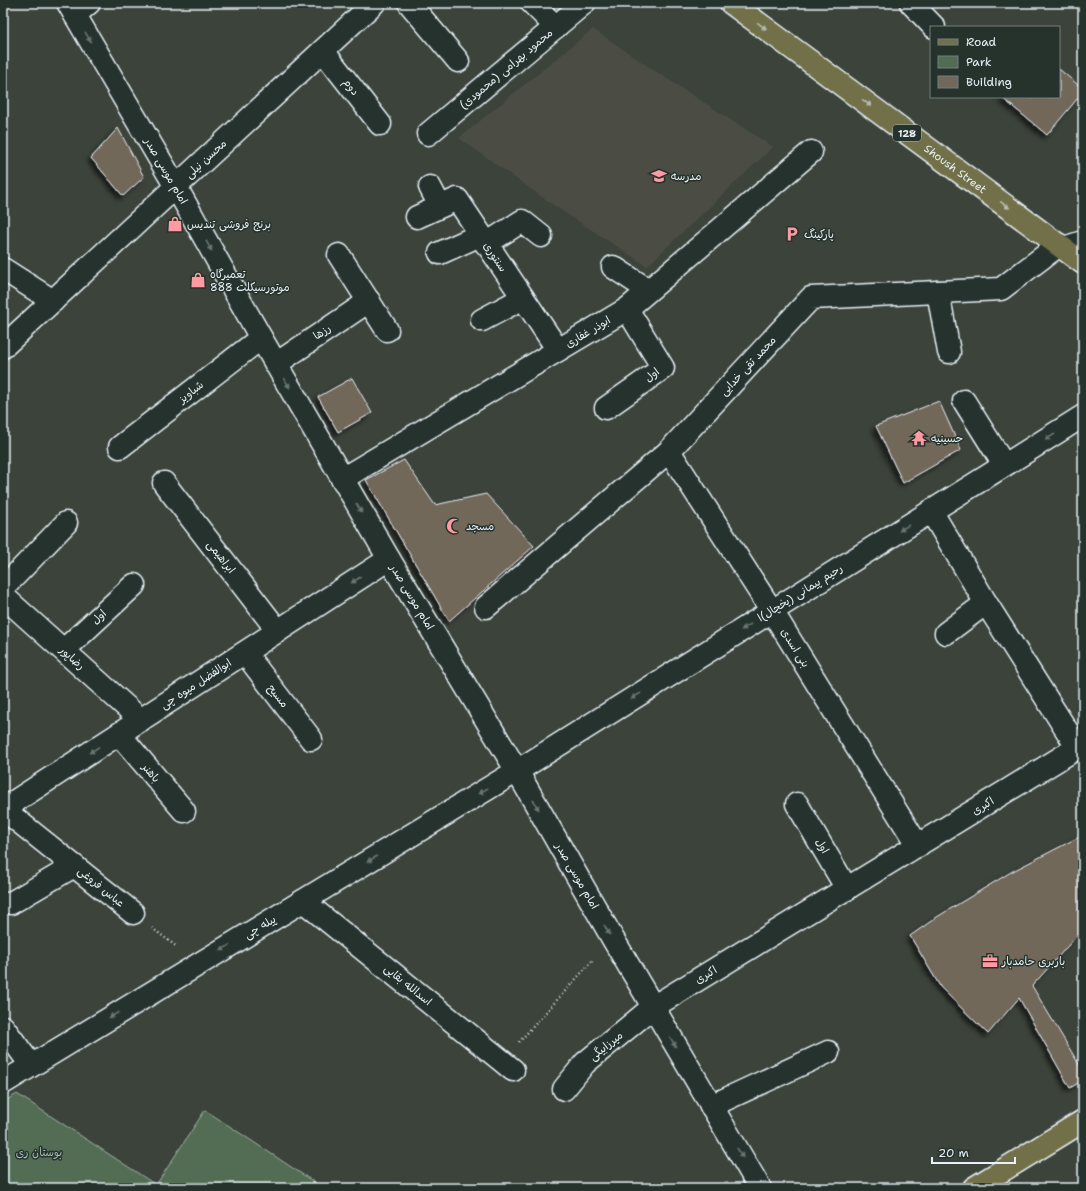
<svg xmlns="http://www.w3.org/2000/svg" width="1086" height="1191" font-family="'Shantell Sans','Playpen Sans Arabic',sans-serif">
	<style>
		.built { fill: #4c4e44 }
		.green { fill: #536d54; stroke: #9eafa6 }
		.building { fill: #71675a; stroke: #e8f1f8; filter: url(#shadow) }
		.lines { fill: none; stroke-linecap: round; stroke-linejoin: round }
		.lane-casing { stroke: #e8f1f8; stroke-width: 16 }
		.street-casing { stroke: #e8f1f8; stroke-width: 25 }
		.secondary-casing { stroke: #e8f1f8; stroke-width: 25 }
		.primary-casing { stroke: #e8f1f8; stroke-width: 25 }
		.path { stroke: #e8f1f8; stroke-width: 2.5; stroke-dasharray: 1 3; stroke-linecap: butt }
		.lane { stroke: #26332d; stroke-width: 13 }
		.street { stroke: #26332d; stroke-width: 22 }
		.secondary { stroke: #26332d; stroke-width: 22 }
		.primary { stroke: #71704a; stroke-width: 22 }
		.oneway { fill: #b8bdb2 }
		.oneway2 { fill: #6a7674 }
		.labels { text-anchor: middle; dominant-baseline: central; stroke-width: 3; stroke-linejoin: round; paint-order: stroke }
		.shield { fill: #26332d; stroke: #aeb8bb; stroke-width: 1 }
		.shield-label { font-size: 10px; font-weight: bold; fill: #e8f1f8 }
		.street-label { font-size: 11px; fill: #e8f1f8; stroke: #26332d }
		.poi-label { font-size: 11px; fill: #e8f1f8; stroke: #26332d; text-anchor: start }
		.park-label { font-size: 11px; fill: #acbcb6; stroke: #26332d }
	</style>
	<defs>
		<filter id="shadow"><feDropShadow dx="-3.5" dy="3.5" stdDeviation="2" flood-color="#0009"/></filter>
	</defs>
	<rect width="100%" height="100%" fill="#3c433a"/>
	<filter id="ink" filterUnits="userSpaceOnUse"><feTurbulence type="fractalNoise" baseFrequency=".025" numOctaves="2"/><feDisplacementMap in="SourceGraphic" scale="8" xChannelSelector="R" yChannelSelector="G"/><feConvolveMatrix kernelMatrix="1 2 1 2 8 2 1 2 1" color-interpolation-filters="sRGB"/></filter>
	<g filter="url(#ink)">
		<polygon class="built" points="593,29 655,71 773,147 647,266 555,206 459,138"/>
		<polygon class="green" points="17,1094 156,1185 205,1110 323,1188 3,1188 3,1102"/>
		<g class="building">
			<polygon points="1059,69 1083,89 1083,92 1047,135 1001,97 1059,97"/>
			<polygon points="118,128 144,177 123,196 91,158"/>
			<polygon points="352,378 372,413 338,432 318,397"/>
			<polygon points="939,401 961,450 903,483 876,426"/>
			<polygon points="404,460 435,505 486,494 534,546 449,621 366,480"/>
			<polygon points="1083,835 1083,929 1032,986 1083,1071 1083,1080 1070,1088 1019,998 988,1034 941,988 910,936 937,917 1011,872"/>
		</g>
		<g class="lines">
			<g class="lane-casing">
				<polyline id="lane" points="1059,245 1083,237"/>
			</g>
			<g class="street-casing">
				<g id="street">
					<polyline points="409,3 458,61"/>
					<polyline points="532,3 556,27"/>
					<polyline points="911,3 934,27"/>
					<polyline points="75,15 89,3"/>
					<polyline points="323,51 380,124"/>
					<polyline points="428,134 584,3"/>
					<polyline points="430,187 440,206"/>
					<polyline points="417,217 457,199 558,350"/>
					<polyline points="486,244 522,221 541,236"/>
					<polyline points="440,253 480,235"/>
					<polyline points="339,255 387,330"/>
					<polyline points="613,267 648,290"/>
					<polyline points="3,269 53,301"/>
					<polyline points="938,292 949,352"/>
					<polyline points="482,320 523,298"/>
					<polyline points="3,347 374,3"/>
					<polyline points="276,364 369,301"/>
					<polyline points="964,401 1004,465"/>
					<polyline points="606,408 663,368 627,309"/>
					<polyline points="120,447 261,338"/>
					<polyline points="669,451 772,611 918,846"/>
					<polyline points="342,479 627,309 811,152"/>
					<polyline points="164,483 278,631"/>
					<polyline points="3,588 66,523"/>
					<polyline points="3,596 141,720"/>
					<polyline points="486,607 669,451 811,298 1001,289 1059,245"/>
					<polyline points="946,633 986,603"/>
					<polyline points="64,650 134,585"/>
					<polyline points="245,653 311,739"/>
					<polyline points="119,734 184,811"/>
					<polyline points="797,804 847,889"/>
					<polyline points="3,809 389,559"/>
					<polyline points="3,809 133,913"/>
					<polyline points="303,901 502,1061 513,1070"/>
					<polyline points="11,903 74,866"/>
					<polyline points="3,1027 31,1065"/>
					<polyline points="564,1089 585,1063 653,1007 1072,751 1074,746 1074,742 986,603 931,511"/>
					<polyline points="711,1106 828,1052"/>
				</g>
			</g>
			<g class="secondary-casing">
				<g id="secondary">
					<polyline points="68,3 176,187 261,338 389,559 517,771 613,939 760,1188"/>
					<polyline points="3,1083 517,771 1083,416"/>
				</g>
			</g>
			<g class="primary-casing">
				<g id="primary">
					<path id="s1" d="M 731,3 L 1083,263"/>
					<polyline points="974,1188 1083,1121"/>
				</g>
			</g>
			<g class="path">
				<polyline points="152,928 177,947"/>
				<polyline points="519,1042 594,959"/>
			</g>
			<use href="#lane" class="lane"/>
			<use href="#street" class="street"/>
			<use href="#secondary" class="secondary"/>
			<use href="#primary" class="primary"/>
		</g>
		<defs><path id="oneway-solid" d="M-6-.8H1V-3.2L6.5 0L1 3.2V.8H-6Z"/></defs>
		<g class="oneway">
			<use href="#oneway-solid" transform="translate(762 26) rotate(36)"/>
			<use href="#oneway-solid" transform="translate(867 103) rotate(36)"/>
			<use href="#oneway-solid" transform="translate(1005 205) rotate(36)"/>
		</g>
		<g class="oneway2">
			<use href="#oneway-solid" transform="translate(88 37) rotate(60)"/>
			<use href="#oneway-solid" transform="translate(209 246) rotate(61)"/>
			<use href="#oneway-solid" transform="translate(287 383) rotate(60)"/>
			<use href="#oneway-solid" transform="translate(1050 437) rotate(148)"/>
			<use href="#oneway-solid" transform="translate(359 508) rotate(60)"/>
			<use href="#oneway-solid" transform="translate(904 528) rotate(148)"/>
			<use href="#oneway-solid" transform="translate(356 580) rotate(147)"/>
			<use href="#oneway-solid" transform="translate(746 627) rotate(148)"/>
			<use href="#oneway-solid" transform="translate(636 696) rotate(148)"/>
			<use href="#oneway-solid" transform="translate(94 750) rotate(147)"/>
			<use href="#oneway-solid" transform="translate(483 791) rotate(149)"/>
			<use href="#oneway-solid" transform="translate(536 805) rotate(60)"/>
			<use href="#oneway-solid" transform="translate(372 859) rotate(149)"/>
			<use href="#oneway-solid" transform="translate(607 930) rotate(60)"/>
			<use href="#oneway-solid" transform="translate(225 948) rotate(149)"/>
			<use href="#oneway-solid" transform="translate(114 1015) rotate(149)"/>
			<use href="#oneway-solid" transform="translate(673 1042) rotate(60)"/>
			<use href="#oneway-solid" transform="translate(740 1153) rotate(59)"/>
		</g>
	</g>
	<defs>
		<g id="school-bare" transform="scale(1.2)"><path d="M0-5L7-2L0 1L-7-2ZM-4 1L0 2.5L4 1V4Q0 6-4 4Z" fill="#ff9aa2" stroke="#26332d" stroke-width="2.5" paint-order="stroke"/></g>
		<g id="shop-bare" transform="scale(1.2)"><path d="M-5-2.5h2.3a2.7 3.5 0 0 1 5.4 0H5L5.5 6h-11ZM-1.5-2.5h3a1.5 2.3 0 0 0-3 0Z" fill="#ff9aa2" stroke="#26332d" stroke-width="2.5" paint-order="stroke"/></g>
		<g id="parking-bare" transform="scale(1.2)"><path d="M-3.5-5.5H1a3.5 3.5 0 0 1 0 7H-1V5.5H-3.5ZM-1-3.4V-.6H.8a1.4 1.4 0 0 0 0-2.8Z" fill="#ff9aa2" stroke="#26332d" stroke-width="2.5" paint-order="stroke"/></g>
		<g id="temple-bare" transform="scale(1.2)"><path d="M0-6L5-2H3V0L6.5 2.5H4V6H1.5V3h-3V6H-4V2.5H-6.5L-3 0V-2H-5Z" fill="#ff9aa2" stroke="#26332d" stroke-width="2.5" paint-order="stroke"/></g>
		<g id="mosque-bare" transform="scale(1.2)"><path d="M3.5-4.9A6 6 0 1 0 3.5 4.9A5 5 0 1 1 3.5-4.9Z" fill="#ff9aa2" stroke="#26332d" stroke-width="2.5" paint-order="stroke"/></g>
		<g id="office-bare" transform="scale(1.2)"><path d="M-6-3h4V-5.5h4V-3h4V5H-6ZM-1-4.5V-3h2v-1.5ZM-6 0V1H6V0Z" fill="#ff9aa2" stroke="#26332d" stroke-width="2.5" paint-order="stroke"/></g>
	</defs>
	<g fill-rule="evenodd">
		<use href="#school-bare" x="659" y="176"/>
		<use href="#shop-bare" x="175" y="224"/>
		<use href="#parking-bare" x="792" y="234"/>
		<use href="#shop-bare" x="198" y="280"/>
		<use href="#temple-bare" x="919" y="438"/>
		<use href="#mosque-bare" x="454" y="526"/>
		<use href="#office-bare" x="990" y="961"/>
	</g>
	<g class="labels">
		<rect class="shield" x="893" y="125" width="28" height="16" rx="3"/>
		<g class="shield-label">
			<text x="907" y="133">128</text>
		</g>
		<g class="street-label">
			<text transform="translate(506 69) rotate(-40)">محمود بهرامی (محمودی)</text>
			<text transform="translate(351 87) rotate(52)">دوم</text>
			<text transform="translate(206 159) rotate(-43)">محسن نیلی</text>
			<text stroke="none"><textPath href="#s1" startOffset="279">Shoush Street</textPath></text>
			<text transform="translate(166 171) rotate(60)">امام موسی صدر</text>
			<text transform="translate(495 257) rotate(56)">سنتوری</text>
			<text transform="translate(322 332) rotate(-34)">رزها</text>
			<text transform="translate(588 332) rotate(-31)">ابوذر غفاری</text>
			<text transform="translate(748 366) rotate(-47)">محمد تقی خدایی</text>
			<text transform="translate(652 375) rotate(-38)">اول</text>
			<text transform="translate(191 392) rotate(-38)">شباویز</text>
			<text transform="translate(221 557) rotate(52)">ابراهیمی</text>
			<text transform="translate(800 593) rotate(-32)">رحیم پیمانی (یخچال)ا</text>
			<text transform="translate(412 597) rotate(59)">امام موسی صدر</text>
			<text transform="translate(99 617) rotate(-43)">اول</text>
			<text transform="translate(795 648) rotate(58)">بنی اسدی</text>
			<text transform="translate(72 658) rotate(42)">رضاپور</text>
			<text transform="translate(196 684) rotate(-33)">ابوالفضل میوه چی</text>
			<text transform="translate(278 696) rotate(52)">مسیح</text>
			<text transform="translate(151 773) rotate(50)">باهنر</text>
			<text transform="translate(983 806) rotate(-32)">اکبری</text>
			<text transform="translate(822 846) rotate(60)">اول</text>
			<text transform="translate(577 876) rotate(60)">امام موسی صدر</text>
			<text transform="translate(101 887) rotate(39)">عباس فروغی</text>
			<text transform="translate(260 927) rotate(-31)">پیله چی</text>
			<text transform="translate(706 975) rotate(-31)">اکبری</text>
			<text transform="translate(408 985) rotate(39)">اسدالله بقایی</text>
			<text transform="translate(606 1046) rotate(-39)">میرزابیگی</text>
		</g>
		<g class="poi-label">
			<text x="671" y="176">مدرسه</text>
			<text x="187" y="224">برنج فروشی تندیس</text>
			<text x="804" y="234">پارکینگ</text>
			<text x="210" y="274">تعمیرگاه<tspan x="210" dy="13">موتورسیکلت 888</tspan></text>
			<text x="931" y="438">حسینیه</text>
			<text x="466" y="526">مسجد</text>
			<text x="1002" y="961">باربری حامدبار</text>
		</g>
		<g class="park-label">
			<text x="39" y="1152">بوستان ری</text>
		</g>
	</g>
	<rect width="1086" height="1191" fill="none" stroke="#26332d" stroke-width="16"/>
	<rect x="8" y="8" width="1070" height="1175" fill="none" stroke="#e8f1f8" stroke-width="1.5" filter="url(#ink)"/>
	<rect x="930" y="26" width="130" height="72" fill="#26332d" stroke="#747f7e"/>
	<rect x="938" y="39" width="20" height="6" fill="#71704a" stroke="#747f7e"/>
	<text x="966" y="46" font-size="12" fill="#e8f1f8">Road</text>
	<rect x="938" y="56" width="20" height="12" fill="#536d54" stroke="#747f7e"/>
	<text x="966" y="66" font-size="12" fill="#e8f1f8">Park</text>
	<rect x="938" y="76" width="20" height="12" fill="#71675a" stroke="#747f7e"/>
	<text x="966" y="86" font-size="12" fill="#e8f1f8">Building</text>
	<path d="M932 1157v6h83v-6" fill="none" stroke="#e8f1f8" stroke-width="2"/>
	<text x="938" y="1157" font-size="12" fill="#e8f1f8" stroke="#26332d" stroke-width="3" paint-order="stroke">20 m</text>
</svg>
